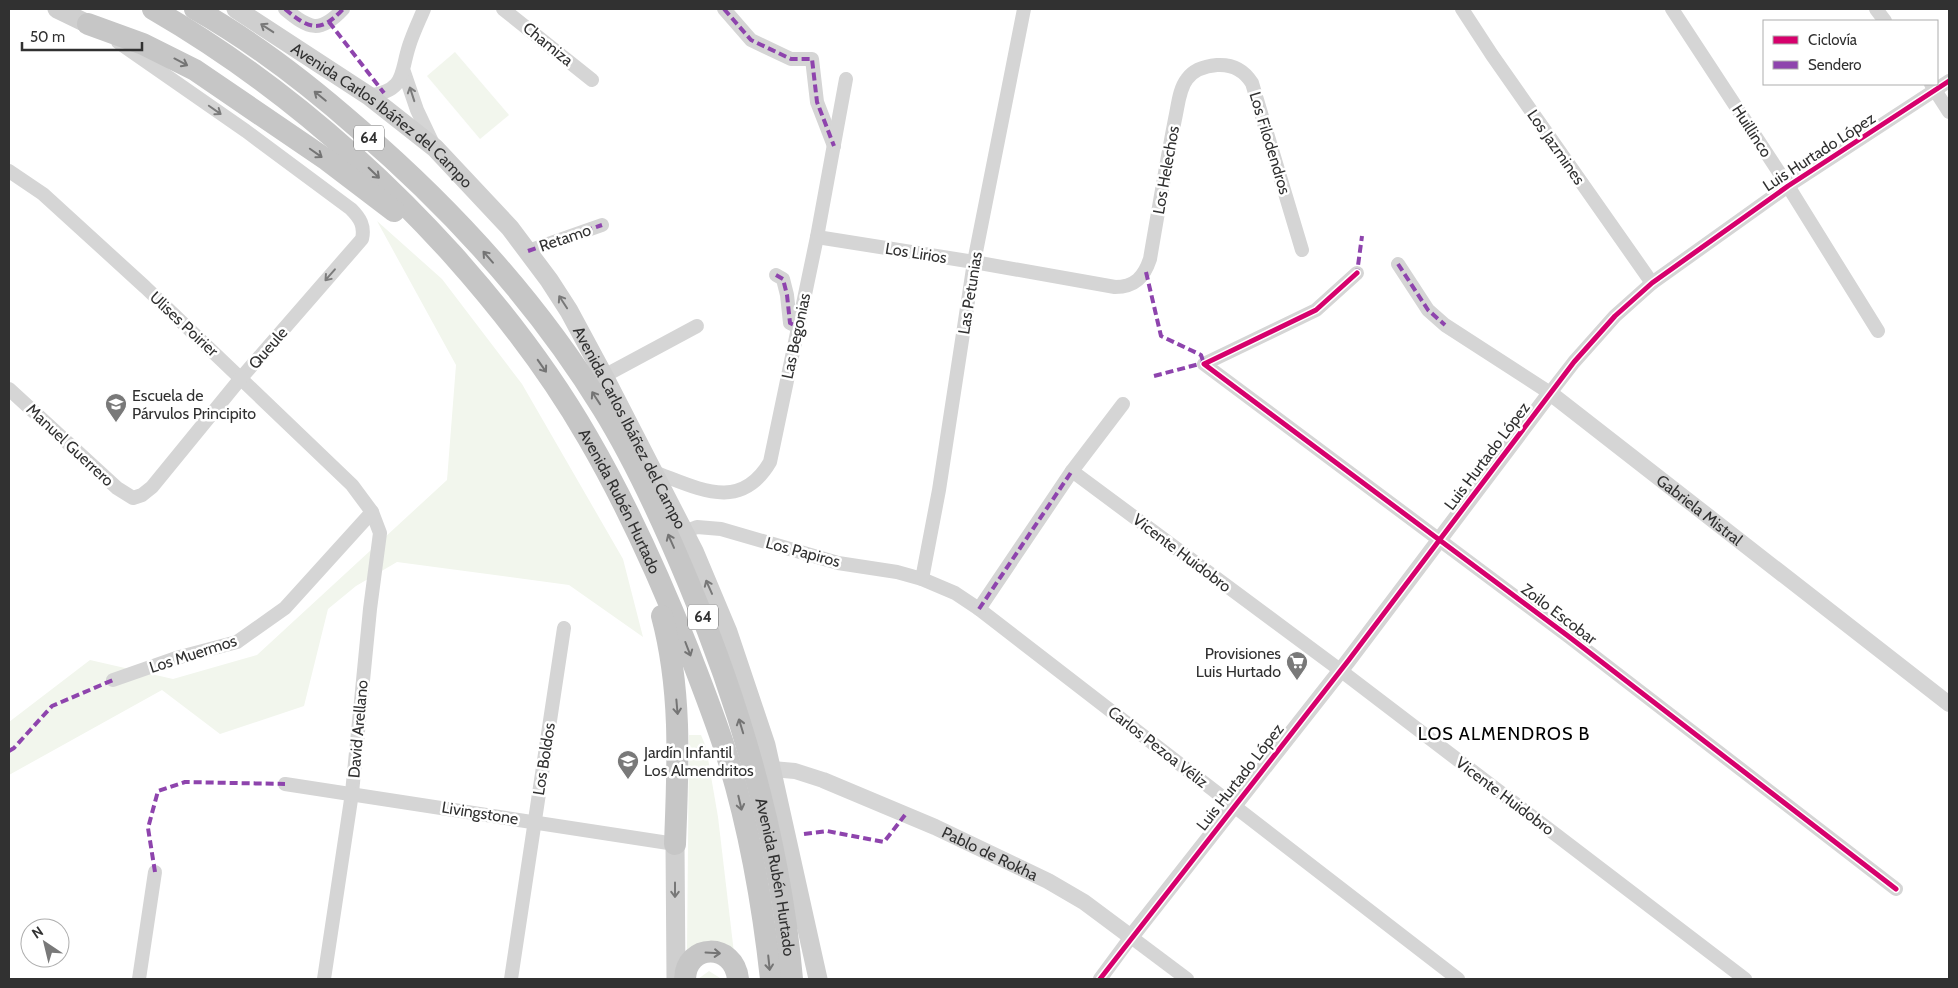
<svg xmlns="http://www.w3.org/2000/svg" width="1958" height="988" font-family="Cabin,sans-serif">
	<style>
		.green { fill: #f2f6ed }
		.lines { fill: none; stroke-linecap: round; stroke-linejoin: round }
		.minor { stroke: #d5d5d5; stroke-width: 14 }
		.tertiary { stroke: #d5d5d5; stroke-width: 16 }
		.secondary { stroke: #cfcfcf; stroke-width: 19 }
		.trunk { stroke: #c6c6c6; stroke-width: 22 }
		.quiet { stroke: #8e44ad; stroke-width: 4; stroke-dasharray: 8 4; stroke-linecap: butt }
		.cycleway-casing { stroke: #fff; stroke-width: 8 }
		.cycleway { stroke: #d6006c; stroke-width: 5 }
		.oneway { stroke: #787878 }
		.oneway2 { stroke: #747474 }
		.oneway3 { stroke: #7b7b7b }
		.labels { text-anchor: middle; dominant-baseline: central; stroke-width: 5; stroke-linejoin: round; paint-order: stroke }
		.shield { fill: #fff; stroke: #6f6f6f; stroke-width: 1 }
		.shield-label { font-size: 15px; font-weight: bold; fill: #313131 }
		.street-label { font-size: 16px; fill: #313131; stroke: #fff }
		.poi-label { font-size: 16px; fill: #313131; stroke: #fff; text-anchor: start }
		.neighbourhood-label { font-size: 18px; letter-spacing: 1px; fill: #000; stroke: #fff }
	</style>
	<rect width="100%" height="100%" fill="#fff"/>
	<g class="green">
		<polygon points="455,52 509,115 480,139 427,76"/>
		<polygon points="377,221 442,279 522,384 623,559 643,637 569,585 397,562 356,586 328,609 304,706 220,734 162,690 9,775 9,722 90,660 173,679 257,655 447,480 456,365"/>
		<polygon points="689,735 701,735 706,747 718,817 734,953 687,951"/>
		<polygon points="709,971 720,978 721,979 698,979"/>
	</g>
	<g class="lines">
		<g class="minor">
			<path d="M 285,9 C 309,29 320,34 343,9"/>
			<polyline points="503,9 592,80"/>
			<polyline points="724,9 751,40 791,59 812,59 817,102 834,146"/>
			<polyline points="1462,9 1492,55 1652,283"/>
			<polyline points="1672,9 1788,186 1878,331"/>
			<polyline points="1876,9 1885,21"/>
			<polyline points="404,72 417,110 434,146"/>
			<polyline points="1931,84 1949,112"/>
			<path d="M 369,96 C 406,90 400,74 409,46 C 413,33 419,21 424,9"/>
			<polyline points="9,171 43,194 145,287 352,485 372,512 380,533 370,609 352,793 324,979"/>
			<path d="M 817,237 L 974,262 L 1115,287 C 1135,287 1144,277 1150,259 C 1158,212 1166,165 1175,119 C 1178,106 1179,89 1187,79 C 1194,69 1206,66 1217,65 C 1233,64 1244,70 1252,83 L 1302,250"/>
			<polyline points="528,251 602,225"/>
			<polyline points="1398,264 1428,310 1445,325 1550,393 1574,362 1615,316 1652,283 1788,186 1949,81"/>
			<polyline points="1357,273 1316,310 1204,364 1568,636 1896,889"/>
			<polyline points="776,275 783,279 787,295 790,323 798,327"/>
			<polyline points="604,376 697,326"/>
			<path d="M 9,389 L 117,488 L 133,498 L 142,495 L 152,487 L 241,378 L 362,239 C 365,226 360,218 351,209 L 246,131 L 118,42"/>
			<polyline points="1072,471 1340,670 1745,979"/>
			<path d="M 654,472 C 698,488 740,513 770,462 L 817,237 L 846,79"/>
			<polyline points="684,532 697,527 721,529 838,563 897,572 922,579 955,593 979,609 1458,979"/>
			<polyline points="922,579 939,490 974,262 1024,9"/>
			<polyline points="979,609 1072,471 1123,404"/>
			<polyline points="113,680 176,658 237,642 285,608 372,512"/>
			<polyline points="285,784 675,844"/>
			<polyline points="139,979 155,872"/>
			<polyline points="511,979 564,628"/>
			<polyline points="1100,979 1131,937 1187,979"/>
		</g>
		<path class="tertiary" id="s1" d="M 772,769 L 795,771 L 823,780 L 935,827 L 1048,881 L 1084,902 L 1131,937 L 1348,661 L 1550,393 L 1949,704"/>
		<g class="secondary">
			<polyline points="57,9 88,24"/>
			<path id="s2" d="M 236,9 L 369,96 L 435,148 L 510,228 L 549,280 L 569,311 L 604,376 L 694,551 L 728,632 L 766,745 L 818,979"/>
			<polyline points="675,844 676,979"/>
		</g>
		<g class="trunk">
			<path id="s3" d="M 153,9 C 267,75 364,157 453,255 C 503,311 550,372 588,438 C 627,505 659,576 688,649 C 702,686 717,723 729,762 C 750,832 763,906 771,979"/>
			<path id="s4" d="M 195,9 C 254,42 308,84 358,128 C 452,209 538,303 603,409 C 637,464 664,524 689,584 C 742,710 780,843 792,979"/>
			<polyline points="88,24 143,44 195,70 327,160 394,211"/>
			<path d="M 662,616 C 682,691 678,766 675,844"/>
			<path d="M 685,979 C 686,943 734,942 738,979"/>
		</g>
		<g class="quiet">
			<path d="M 285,9 C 309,29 320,34 343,9"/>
			<polyline points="724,9 751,40 791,59 812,59 817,102 834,146"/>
			<polyline points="329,22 384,93"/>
			<polyline points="528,251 602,225"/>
			<polyline points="1398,264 1428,310 1445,325"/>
			<polyline points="1146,272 1161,336 1201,355 1204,364"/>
			<polyline points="776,275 783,279 787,295 790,323 798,327"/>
			<polyline points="1354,275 1357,273 1362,236"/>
			<polyline points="1154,376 1207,362"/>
			<polyline points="979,609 1072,471"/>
			<polyline points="9,751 14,748 52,706 113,680"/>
			<polyline points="804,834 827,831 884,842 905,815"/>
			<polyline points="155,872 148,828 158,791 185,782 285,784"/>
		</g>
		<g class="cycleway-casing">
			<g id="cycleway">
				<polyline points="1357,273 1316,310 1204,364 1568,636 1896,889"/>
				<polyline points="1100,979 1348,661 1574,362 1615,316 1652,283 1788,186 1949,81"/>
			</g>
		</g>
		<use href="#cycleway" class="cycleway"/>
	</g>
	<defs><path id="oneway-shaft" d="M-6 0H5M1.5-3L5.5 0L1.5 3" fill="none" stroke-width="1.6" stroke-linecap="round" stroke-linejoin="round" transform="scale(1.25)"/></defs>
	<g class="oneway">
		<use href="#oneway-shaft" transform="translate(267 28) rotate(-147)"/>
		<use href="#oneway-shaft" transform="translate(563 302) rotate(-123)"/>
		<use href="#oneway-shaft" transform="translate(709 587) rotate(-114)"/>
		<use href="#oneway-shaft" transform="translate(675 890) rotate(90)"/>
	</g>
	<g class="oneway2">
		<use href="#oneway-shaft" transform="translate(181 62) rotate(28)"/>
		<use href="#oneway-shaft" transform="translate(320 96) rotate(-141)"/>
		<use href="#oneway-shaft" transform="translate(316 153) rotate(35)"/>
		<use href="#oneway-shaft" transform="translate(374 173) rotate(44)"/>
		<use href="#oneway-shaft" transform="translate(488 257) rotate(-131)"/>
		<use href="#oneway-shaft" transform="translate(542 366) rotate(55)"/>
		<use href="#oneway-shaft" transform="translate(596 398) rotate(-123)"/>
		<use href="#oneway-shaft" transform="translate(671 541) rotate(-114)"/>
		<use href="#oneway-shaft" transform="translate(688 649) rotate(69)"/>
		<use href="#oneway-shaft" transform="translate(677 707) rotate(85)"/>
		<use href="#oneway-shaft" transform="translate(741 726) rotate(-107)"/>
		<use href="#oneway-shaft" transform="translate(740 803) rotate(77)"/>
		<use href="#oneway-shaft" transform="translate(713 953) rotate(3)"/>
		<use href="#oneway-shaft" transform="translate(769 963) rotate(84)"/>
	</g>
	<g class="oneway3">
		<use href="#oneway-shaft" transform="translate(412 94) rotate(-108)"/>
		<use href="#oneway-shaft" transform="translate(215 110) rotate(35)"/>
		<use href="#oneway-shaft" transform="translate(330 275) rotate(131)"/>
	</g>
	<defs>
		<g id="school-pin" transform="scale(1.125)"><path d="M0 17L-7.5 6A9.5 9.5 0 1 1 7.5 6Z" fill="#797979" stroke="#fff"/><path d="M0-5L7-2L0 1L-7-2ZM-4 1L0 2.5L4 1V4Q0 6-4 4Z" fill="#fff"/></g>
		<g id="supermarket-pin" transform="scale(1.125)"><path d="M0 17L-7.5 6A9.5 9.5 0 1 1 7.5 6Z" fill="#797979" stroke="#fff"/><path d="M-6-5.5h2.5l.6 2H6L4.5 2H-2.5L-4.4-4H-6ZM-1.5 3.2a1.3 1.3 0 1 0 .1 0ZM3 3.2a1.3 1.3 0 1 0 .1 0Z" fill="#fff"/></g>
	</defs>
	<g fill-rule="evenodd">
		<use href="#school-pin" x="116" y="404"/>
		<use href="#supermarket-pin" x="1297" y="662"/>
		<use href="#school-pin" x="628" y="761"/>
	</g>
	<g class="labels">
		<g class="shield">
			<rect x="354" y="125.5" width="30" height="25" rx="4"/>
			<rect x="688" y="604.5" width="30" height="25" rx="4"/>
		</g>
		<g class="shield-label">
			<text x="369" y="138">64</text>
			<text x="703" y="617">64</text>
		</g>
		<g class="street-label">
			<text transform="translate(548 44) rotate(39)">Chamiza</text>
			<text stroke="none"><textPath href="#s2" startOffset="181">Avenida Carlos Ibáñez del Campo</textPath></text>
			<text transform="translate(1752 131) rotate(57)">Huillinco</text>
			<text transform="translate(1270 143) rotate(73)">Los Filodendros</text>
			<text transform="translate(1556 147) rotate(55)">Los Jazmines</text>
			<text transform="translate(1819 152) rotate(-33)">Luis Hurtado López</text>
			<text transform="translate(1166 170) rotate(-80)">Los Helechos</text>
			<text transform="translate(565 238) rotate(-19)">Retamo</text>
			<text transform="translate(916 253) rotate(9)">Los Lirios</text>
			<text transform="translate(970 293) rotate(-81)">Las Petunias</text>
			<text transform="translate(184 324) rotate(43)">Ulises Poirier</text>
			<text transform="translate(796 336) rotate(-78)">Las Begonias</text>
			<text transform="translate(268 348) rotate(-49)">Queule</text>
			<text stroke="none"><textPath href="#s2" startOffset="586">Avenida Carlos Ibáñez del Campo</textPath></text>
			<text transform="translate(70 445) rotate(43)">Manuel Guerrero</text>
			<text transform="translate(1487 456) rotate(-53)">Luis Hurtado López</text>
			<text stroke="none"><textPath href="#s3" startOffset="688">Avenida Rubén Hurtado</textPath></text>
			<text stroke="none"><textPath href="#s1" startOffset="1276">Gabriela Mistral</textPath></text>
			<text transform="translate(803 552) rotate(15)">Los Papiros</text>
			<text transform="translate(1182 553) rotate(37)">Vicente Huidobro</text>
			<text transform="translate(1559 614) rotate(37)">Zoilo Escobar</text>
			<text transform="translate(193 654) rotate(-18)">Los Muermos</text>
			<text transform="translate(358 729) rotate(-85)">David Arellano</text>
			<text transform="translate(1158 747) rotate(38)">Carlos Pezoa Véliz</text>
			<text transform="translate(544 759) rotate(-81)">Los Boldos</text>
			<text transform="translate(1240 777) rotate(-52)">Luis Hurtado López</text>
			<text transform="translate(1505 796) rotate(37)">Vicente Huidobro</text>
			<text transform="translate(480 813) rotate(9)">Livingstone</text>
			<text stroke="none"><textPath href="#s1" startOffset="235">Pablo de Rokha</textPath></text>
			<text stroke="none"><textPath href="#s4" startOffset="1078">Avenida Rubén Hurtado</textPath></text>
		</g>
		<g class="poi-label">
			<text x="132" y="395">Escuela de<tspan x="132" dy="18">Párvulos Principito</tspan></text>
			<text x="1281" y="653" text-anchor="end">Provisiones<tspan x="1281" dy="18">Luis Hurtado</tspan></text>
			<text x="644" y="752">Jardín Infantil<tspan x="644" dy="18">Los Almendritos</tspan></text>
		</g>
		<g class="neighbourhood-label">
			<text x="1504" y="734">LOS ALMENDROS B</text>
		</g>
	</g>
	<rect width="1958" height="988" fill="none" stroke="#313131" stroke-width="20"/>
	<rect x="1763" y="20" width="175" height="65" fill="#ffffff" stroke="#adadad"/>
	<rect x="1773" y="36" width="25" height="8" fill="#d6006c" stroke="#adadad"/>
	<text x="1808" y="45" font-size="15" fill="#313131">Ciclovía</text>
	<rect x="1773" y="61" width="25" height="8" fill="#8e44ad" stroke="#adadad"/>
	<text x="1808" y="70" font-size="15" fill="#313131">Sendero</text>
	<g transform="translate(45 943) rotate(325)"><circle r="24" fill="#ffffff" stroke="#adadad"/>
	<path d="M0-4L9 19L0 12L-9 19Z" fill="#797979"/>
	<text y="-8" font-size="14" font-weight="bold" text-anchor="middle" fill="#313131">N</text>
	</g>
	<path d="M22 42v8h120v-8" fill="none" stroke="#313131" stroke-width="2.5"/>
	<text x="30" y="42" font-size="15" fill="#313131" stroke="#ffffff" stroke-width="4" paint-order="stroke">50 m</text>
</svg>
